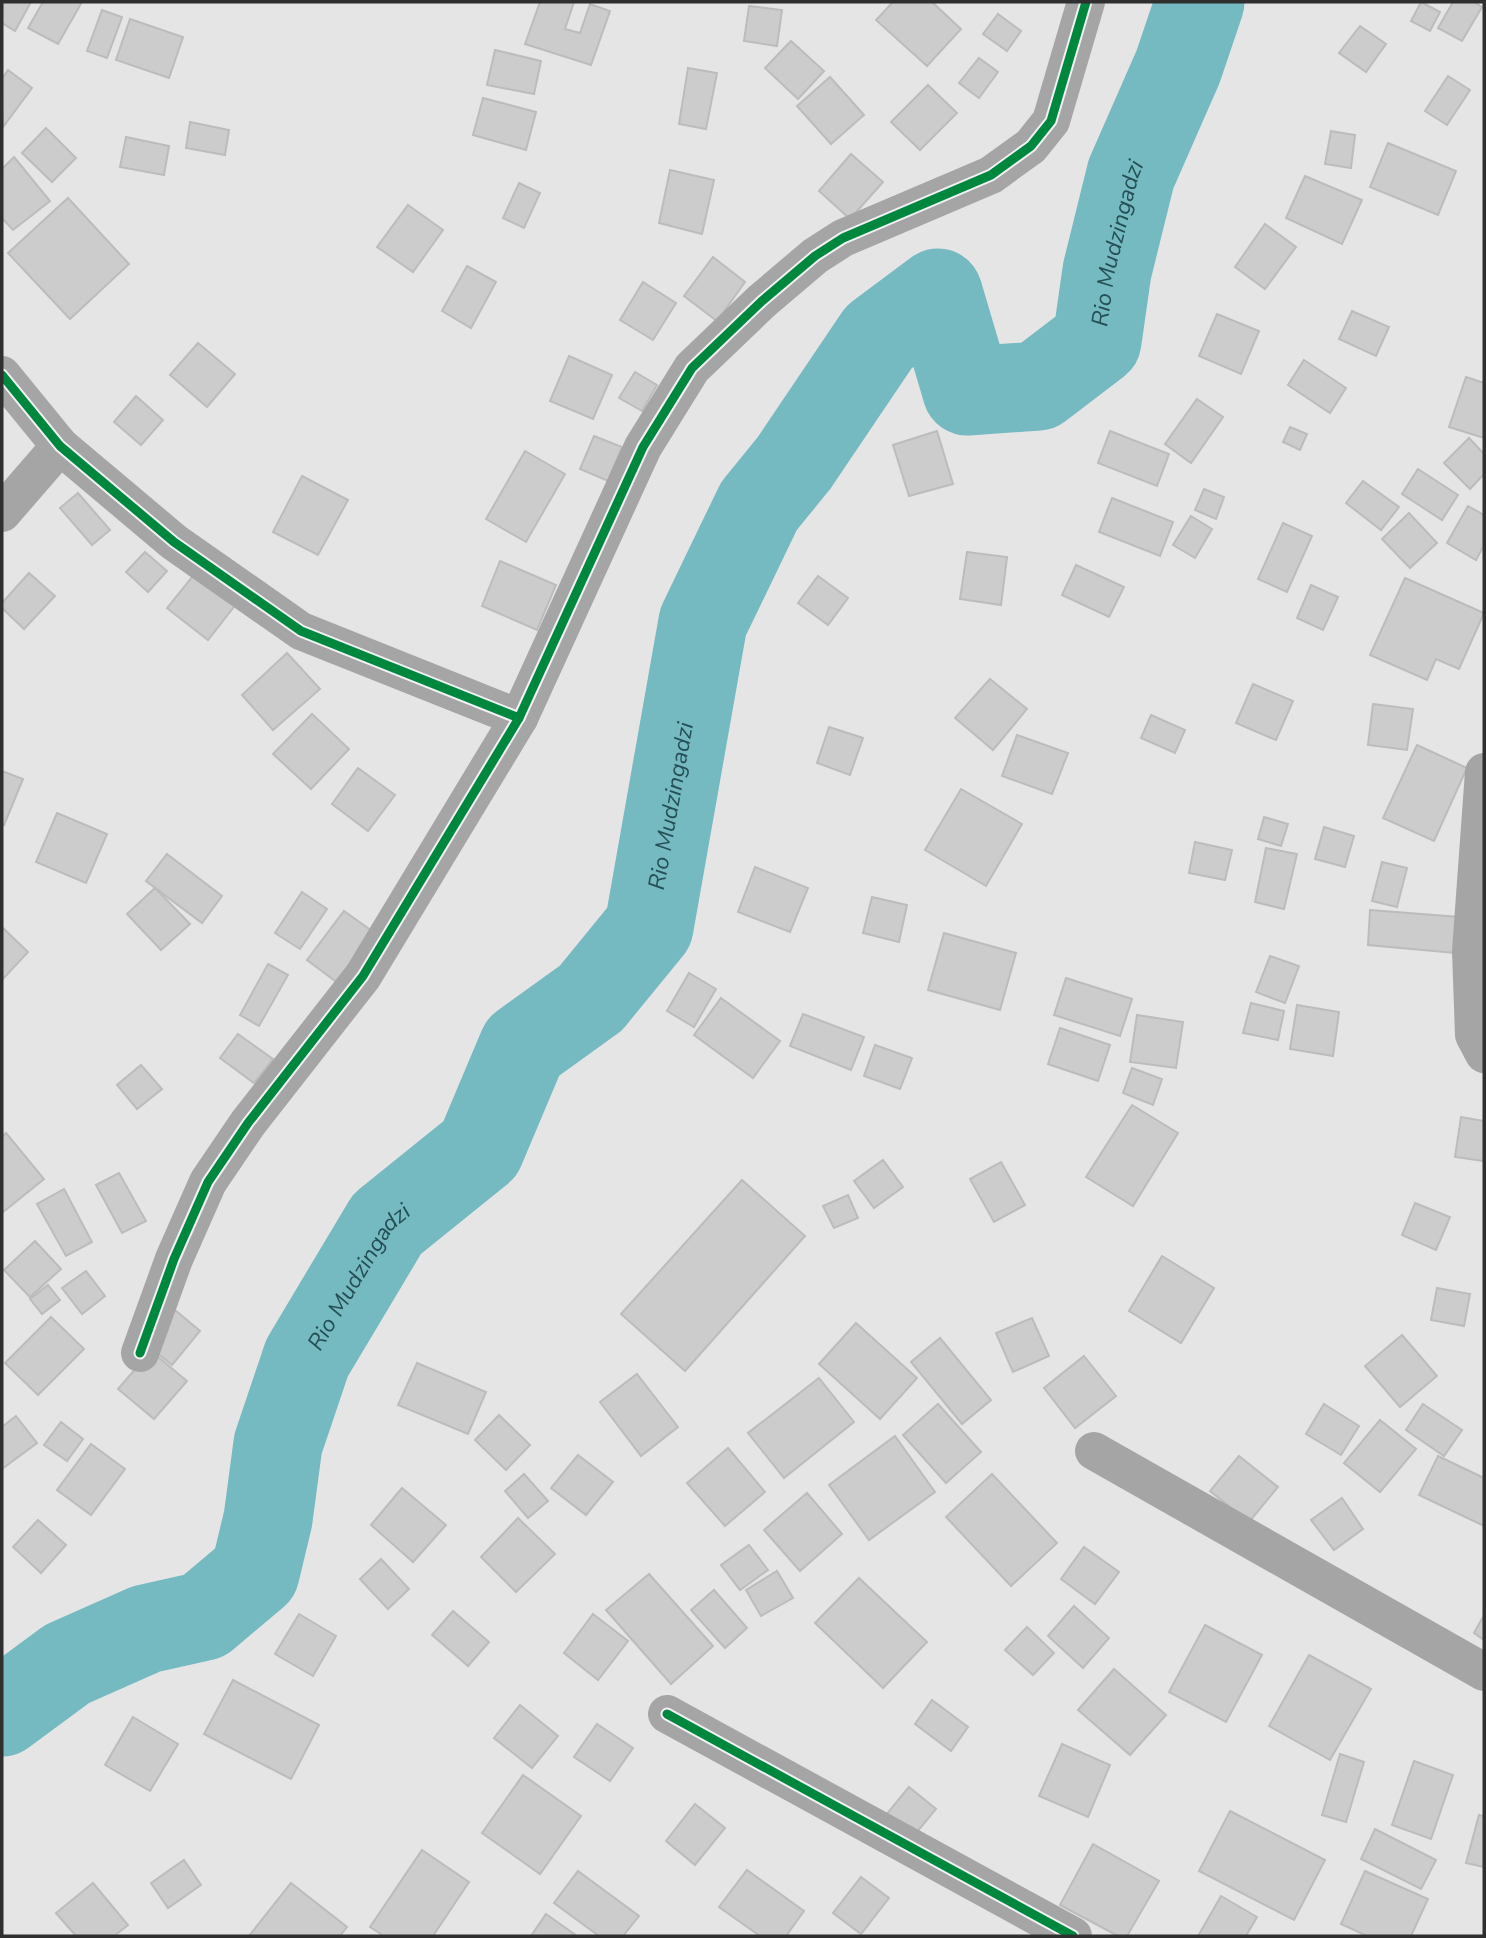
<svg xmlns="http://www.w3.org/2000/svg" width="1486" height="1938" font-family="'Nunito Sans',sans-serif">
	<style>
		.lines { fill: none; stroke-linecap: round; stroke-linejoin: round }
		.river { stroke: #75b9c1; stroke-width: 89 }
		.building { fill: #ccc; stroke: #bcbcbd; stroke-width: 2 }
		.minor { stroke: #a5a5a6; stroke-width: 38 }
		.cycleway-casing { stroke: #f1f2f5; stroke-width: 13 }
		.cycleway { stroke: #00873e; stroke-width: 9 }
		.labels { text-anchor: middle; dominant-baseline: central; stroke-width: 7; stroke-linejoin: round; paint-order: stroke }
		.water-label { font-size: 23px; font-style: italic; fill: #244f54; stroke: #f1f2f5 }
	</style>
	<rect width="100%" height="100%" fill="#e5e5e6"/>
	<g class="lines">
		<path class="river" id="s1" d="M 2,1712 L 67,1664 L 146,1629 L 204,1616 L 255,1573 L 268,1519 L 278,1444 L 307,1358 L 387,1224 L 480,1149 L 523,1047 L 591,998 L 649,927 L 703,622 L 759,506 L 794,463 L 879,337 L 938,293 L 967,391 L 1038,386 L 1097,341 L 1107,271 L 1131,174 L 1178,67 L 1200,2"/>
	</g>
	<g class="building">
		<polygon points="2,2 31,2 15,31 2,23"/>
		<polygon points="43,2 82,2 58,44 28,28"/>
		<polygon points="540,2 574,2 565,29 580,33 590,4 610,11 591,65 525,44"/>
		<polygon points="893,2 932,2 961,29 927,66 876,20"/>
		<polygon points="1421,2 1440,12 1430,31 1411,21"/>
		<polygon points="1453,2 1474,2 1482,7 1462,41 1438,28"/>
		<polygon points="749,6 782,10 777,46 744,41"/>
		<polygon points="102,10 122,17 107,58 87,51"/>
		<polygon points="998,14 1021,31 1007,51 983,34"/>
		<polygon points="130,19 183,37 169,78 116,60"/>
		<polygon points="1360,26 1386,44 1366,72 1339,53"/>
		<polygon points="791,41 824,71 798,99 765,68"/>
		<polygon points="495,50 541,61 534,94 487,85"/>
		<polygon points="979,58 998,72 979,98 959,83"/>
		<polygon points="688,68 717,73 706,129 679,124"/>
		<polygon points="8,70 32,88 3,127 2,79"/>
		<polygon points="1448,76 1470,90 1447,125 1425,111"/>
		<polygon points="830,77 864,115 831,144 797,106"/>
		<polygon points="928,85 957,113 920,150 891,122"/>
		<polygon points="483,98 536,112 526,150 473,135"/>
		<polygon points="190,122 229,130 225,155 186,148"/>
		<polygon points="46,128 76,158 52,182 22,153"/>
		<polygon points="1331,131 1355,135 1351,168 1325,164"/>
		<polygon points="126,137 169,146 164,175 120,167"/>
		<polygon points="1388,143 1456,171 1438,215 1370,187"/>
		<polygon points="851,154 883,182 850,219 819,191"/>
		<polygon points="14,157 50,201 13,230 2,218 2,169"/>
		<polygon points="670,170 714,180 702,234 659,223"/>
		<polygon points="1305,176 1362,200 1342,244 1286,218"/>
		<polygon points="519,183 540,193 524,228 503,218"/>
		<polygon points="68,198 129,264 70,319 8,253"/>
		<polygon points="408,205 443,230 413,272 377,247"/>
		<polygon points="1265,224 1296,247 1265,289 1235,267"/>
		<polygon points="713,257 745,282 717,321 684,296"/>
		<polygon points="467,266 496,282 471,328 442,311"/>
		<polygon points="643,282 676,303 653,340 620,320"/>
		<polygon points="1352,311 1389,327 1376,356 1339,339"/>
		<polygon points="1217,314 1259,331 1241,374 1199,356"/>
		<polygon points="198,343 235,374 207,407 170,375"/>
		<polygon points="569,356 612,375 593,419 550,401"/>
		<polygon points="1304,360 1346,388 1330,413 1288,385"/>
		<polygon points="635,372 657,385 642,411 619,398"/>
		<polygon points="1466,377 1484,383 1484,438 1449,427"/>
		<polygon points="136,396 163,420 141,445 114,422"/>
		<polygon points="1197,399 1223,417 1191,463 1165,444"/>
		<polygon points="1290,427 1307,434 1300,450 1283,442"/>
		<polygon points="937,431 953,484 909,496 893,445"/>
		<polygon points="1110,431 1169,454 1157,486 1098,463"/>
		<polygon points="594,436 622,447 608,481 580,469"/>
		<polygon points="1469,438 1484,454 1484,474 1470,489 1444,463"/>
		<polygon points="525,451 565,474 526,542 486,519"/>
		<polygon points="1418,469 1458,495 1442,520 1402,494"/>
		<polygon points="302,476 348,500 318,555 273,532"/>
		<polygon points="1363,481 1399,507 1381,530 1346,503"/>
		<polygon points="1204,489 1224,497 1216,519 1195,510"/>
		<polygon points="78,493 110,530 92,545 60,508"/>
		<polygon points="1112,498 1173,522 1160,556 1099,532"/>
		<polygon points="1468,506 1484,515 1484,545 1476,560 1447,543"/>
		<polygon points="1409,513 1437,543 1410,568 1382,539"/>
		<polygon points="1191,516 1212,529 1195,558 1173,545"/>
		<polygon points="1283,523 1312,536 1287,592 1258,579"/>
		<polygon points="145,552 167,571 148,592 126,572"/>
		<polygon points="967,552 1007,557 1001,605 960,599"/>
		<polygon points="500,561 556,585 537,630 482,606"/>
		<polygon points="1076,565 1124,587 1109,617 1062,595"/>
		<polygon points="197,571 237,603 208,640 167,608"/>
		<polygon points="29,573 55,596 24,629 2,608 2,603"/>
		<polygon points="818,576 848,598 828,625 798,603"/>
		<polygon points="1405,578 1484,613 1459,669 1436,659 1427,680 1370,655"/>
		<polygon points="1311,585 1338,597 1323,630 1297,618"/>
		<polygon points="287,653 320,689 273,730 242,695"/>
		<polygon points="990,679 1027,709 993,750 955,718"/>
		<polygon points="1253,684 1293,701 1276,740 1236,723"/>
		<polygon points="1373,704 1413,709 1407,750 1368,745"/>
		<polygon points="312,714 349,749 311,789 273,754"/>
		<polygon points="1151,715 1185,730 1175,753 1141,738"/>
		<polygon points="829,727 863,738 850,775 817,763"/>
		<polygon points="1017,735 1068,753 1052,794 1002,776"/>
		<polygon points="1417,745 1467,768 1434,841 1383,818"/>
		<polygon points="358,768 395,795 368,831 332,804"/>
		<polygon points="2,771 23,779 4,825 2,824"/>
		<polygon points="961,789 1022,824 986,886 925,850"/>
		<polygon points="57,813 107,834 86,883 36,862"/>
		<polygon points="1264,817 1288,824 1281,846 1258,839"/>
		<polygon points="1324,827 1354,836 1345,867 1315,859"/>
		<polygon points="1195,842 1232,850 1225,880 1189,873"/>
		<polygon points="1266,848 1297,854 1284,909 1255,902"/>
		<polygon points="167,854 222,896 202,923 146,881"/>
		<polygon points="1382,862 1407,868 1397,907 1372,901"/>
		<polygon points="755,867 808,888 790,932 738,912"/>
		<polygon points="155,888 190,924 161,950 127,914"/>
		<polygon points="302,892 327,909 300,949 275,933"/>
		<polygon points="872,897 907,905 899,942 863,933"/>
		<polygon points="1370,910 1459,917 1455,953 1368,945"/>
		<polygon points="344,911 379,936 342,986 307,960"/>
		<polygon points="2,927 28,952 2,980"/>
		<polygon points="944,933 1016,953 1000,1010 928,990"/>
		<polygon points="1270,956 1299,966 1285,1003 1256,992"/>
		<polygon points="268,964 288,975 259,1026 240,1015"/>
		<polygon points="689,973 716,989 694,1027 667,1011"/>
		<polygon points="1066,978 1132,999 1120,1036 1054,1015"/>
		<polygon points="721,998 780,1041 753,1078 694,1035"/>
		<polygon points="1251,1003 1284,1011 1278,1040 1243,1033"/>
		<polygon points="1297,1005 1339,1012 1333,1056 1290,1049"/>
		<polygon points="803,1014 864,1037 851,1070 790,1046"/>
		<polygon points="1137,1015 1183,1022 1176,1068 1130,1062"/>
		<polygon points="1060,1028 1110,1045 1098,1081 1048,1064"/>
		<polygon points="238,1034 273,1059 254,1083 220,1058"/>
		<polygon points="875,1045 912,1058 900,1089 864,1076"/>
		<polygon points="141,1065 162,1089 137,1109 117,1085"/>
		<polygon points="1132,1068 1162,1079 1153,1105 1123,1093"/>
		<polygon points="1132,1105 1178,1133 1133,1206 1086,1177"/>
		<polygon points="1461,1117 1484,1121 1484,1161 1455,1157"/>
		<polygon points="6,1133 44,1179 2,1213 2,1137"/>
		<polygon points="883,1160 903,1187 874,1208 854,1181"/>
		<polygon points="1001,1162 1025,1205 994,1222 970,1179"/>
		<polygon points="119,1173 146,1221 122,1233 96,1185"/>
		<polygon points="742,1180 805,1236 685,1371 621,1314"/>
		<polygon points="64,1189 92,1242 66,1256 37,1204"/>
		<polygon points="848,1195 858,1218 834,1228 823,1206"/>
		<polygon points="1415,1203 1450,1217 1436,1250 1402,1235"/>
		<polygon points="35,1241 61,1269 30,1297 4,1270"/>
		<polygon points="1162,1256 1214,1288 1181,1343 1129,1311"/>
		<polygon points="86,1271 105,1296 82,1314 62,1288"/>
		<polygon points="48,1285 60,1300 42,1314 30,1299"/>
		<polygon points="1437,1288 1470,1294 1464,1326 1431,1320"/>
		<polygon points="175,1310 200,1331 172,1365 146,1344"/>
		<polygon points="51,1317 84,1349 38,1395 5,1363"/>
		<polygon points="1032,1318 1049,1356 1013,1372 996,1333"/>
		<polygon points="856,1323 917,1378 880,1419 819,1364"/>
		<polygon points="1402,1335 1437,1376 1400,1407 1365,1366"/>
		<polygon points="940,1338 991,1400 962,1424 911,1362"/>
		<polygon points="151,1351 187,1381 154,1419 118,1389"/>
		<polygon points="1084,1356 1116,1396 1075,1428 1044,1388"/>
		<polygon points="417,1363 486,1392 468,1434 398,1405"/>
		<polygon points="637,1374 678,1427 641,1456 600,1402"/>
		<polygon points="819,1378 854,1422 784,1478 748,1433"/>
		<polygon points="938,1404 981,1452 946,1483 903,1435"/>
		<polygon points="1324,1404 1359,1426 1341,1455 1306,1434"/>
		<polygon points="1423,1404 1462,1430 1444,1456 1406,1430"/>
		<polygon points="499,1415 530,1445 506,1470 475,1440"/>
		<polygon points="16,1416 37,1443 2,1469 2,1427"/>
		<polygon points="1380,1420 1416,1449 1380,1492 1344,1463"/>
		<polygon points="61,1422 83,1439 67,1461 44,1445"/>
		<polygon points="895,1436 935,1492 869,1540 829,1485"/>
		<polygon points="91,1444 125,1469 91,1515 57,1490"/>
		<polygon points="728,1448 765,1492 725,1526 687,1483"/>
		<polygon points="578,1455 613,1482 586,1515 551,1488"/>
		<polygon points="1239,1456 1278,1487 1249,1522 1210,1491"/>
		<polygon points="1438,1456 1484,1478 1484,1526 1419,1495"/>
		<polygon points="524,1474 548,1501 528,1518 505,1491"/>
		<polygon points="992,1474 1057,1543 1011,1586 946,1517"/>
		<polygon points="402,1488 446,1525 413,1562 371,1525"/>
		<polygon points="807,1493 842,1534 800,1571 764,1530"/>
		<polygon points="1342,1498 1363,1529 1334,1550 1311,1520"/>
		<polygon points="518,1518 555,1554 516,1592 481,1557"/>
		<polygon points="38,1520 66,1545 41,1573 13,1547"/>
		<polygon points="749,1545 768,1570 740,1590 721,1565"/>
		<polygon points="1084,1547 1119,1572 1095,1604 1061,1579"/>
		<polygon points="381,1559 409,1589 388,1609 360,1579"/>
		<polygon points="777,1571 793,1598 761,1616 746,1590"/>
		<polygon points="649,1574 713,1646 671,1684 606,1610"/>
		<polygon points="859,1578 927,1642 883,1688 815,1623"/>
		<polygon points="714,1590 747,1628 725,1648 691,1610"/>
		<polygon points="1074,1606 1109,1638 1083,1668 1048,1636"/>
		<polygon points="453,1611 489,1642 468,1666 432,1635"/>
		<polygon points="299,1614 336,1636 313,1676 275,1654"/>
		<polygon points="593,1614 628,1641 598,1680 564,1653"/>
		<polygon points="1484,1615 1484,1640 1474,1633"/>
		<polygon points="1205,1625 1262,1655 1226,1722 1169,1692"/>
		<polygon points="1027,1627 1054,1653 1033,1675 1005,1650"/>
		<polygon points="1309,1655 1371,1689 1330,1760 1269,1726"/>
		<polygon points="1114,1669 1166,1715 1130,1755 1078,1710"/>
		<polygon points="233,1680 319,1725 291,1779 204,1734"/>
		<polygon points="932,1700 968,1727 951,1751 915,1724"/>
		<polygon points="520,1705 558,1736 532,1768 494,1738"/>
		<polygon points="133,1717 178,1744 150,1791 105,1765"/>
		<polygon points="597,1724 633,1748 610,1781 574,1757"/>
		<polygon points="1062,1744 1110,1765 1088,1817 1039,1796"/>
		<polygon points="1340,1754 1364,1762 1346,1822 1322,1815"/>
		<polygon points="1414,1761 1453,1775 1431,1839 1392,1825"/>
		<polygon points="523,1775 581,1816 540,1874 482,1833"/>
		<polygon points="909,1787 936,1809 912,1838 885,1816"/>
		<polygon points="695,1804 725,1828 695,1865 666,1841"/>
		<polygon points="1230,1811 1325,1860 1294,1920 1199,1871"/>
		<polygon points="1479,1815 1484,1816 1484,1867 1466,1863"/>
		<polygon points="1375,1829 1436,1860 1421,1889 1361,1859"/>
		<polygon points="1093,1844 1159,1881 1127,1936 1118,1936 1060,1905"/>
		<polygon points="422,1850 469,1882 433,1936 384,1936 370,1927"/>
		<polygon points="184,1860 201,1885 168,1908 151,1883"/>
		<polygon points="747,1870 804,1911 786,1936 760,1936 719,1907"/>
		<polygon points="578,1871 639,1916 623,1936 599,1936 554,1903"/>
		<polygon points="1365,1871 1428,1899 1411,1936 1367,1936 1341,1924"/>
		<polygon points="861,1877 889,1898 861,1934 833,1913"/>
		<polygon points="93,1883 128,1925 114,1936 76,1936 56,1913"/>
		<polygon points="291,1883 347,1927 340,1936 249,1936"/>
		<polygon points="1221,1896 1257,1917 1246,1936 1198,1936"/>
		<polygon points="546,1914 577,1936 531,1936"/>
	</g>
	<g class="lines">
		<g class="minor">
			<polyline points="2,375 60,446 174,542 301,631 519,718"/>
			<polyline points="2,513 60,446"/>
			<polyline points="1484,772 1471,951 1474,1035 1484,1054"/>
			<polyline points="140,1353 174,1259 208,1182 248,1123 363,976 519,718 643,447 692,368 762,301 815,256 843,238 991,175 1031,146 1051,121 1086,2"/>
			<polyline points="1094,1451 1484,1672"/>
			<polyline points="667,1714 1073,1936"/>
		</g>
		<g class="cycleway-casing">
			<g id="cycleway">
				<polyline points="2,375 60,446 174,542 301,631 519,718"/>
				<polyline points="140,1353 174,1259 208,1182 248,1123 363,976 519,718 643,447 692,368 762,301 815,256 843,238 991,175 1031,146 1051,121 1086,2"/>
				<polyline points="667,1714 1073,1936"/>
			</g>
		</g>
		<use href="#cycleway" class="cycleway"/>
	</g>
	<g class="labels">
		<g class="water-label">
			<text stroke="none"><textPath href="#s1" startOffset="2144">Rio Mudzingadzi</textPath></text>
			<text stroke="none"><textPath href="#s1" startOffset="1200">Rio Mudzingadzi</textPath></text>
			<text stroke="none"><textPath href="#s1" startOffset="612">Rio Mudzingadzi</textPath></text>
		</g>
	</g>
	<rect width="1486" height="1938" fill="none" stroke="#2f2f30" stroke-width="7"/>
</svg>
